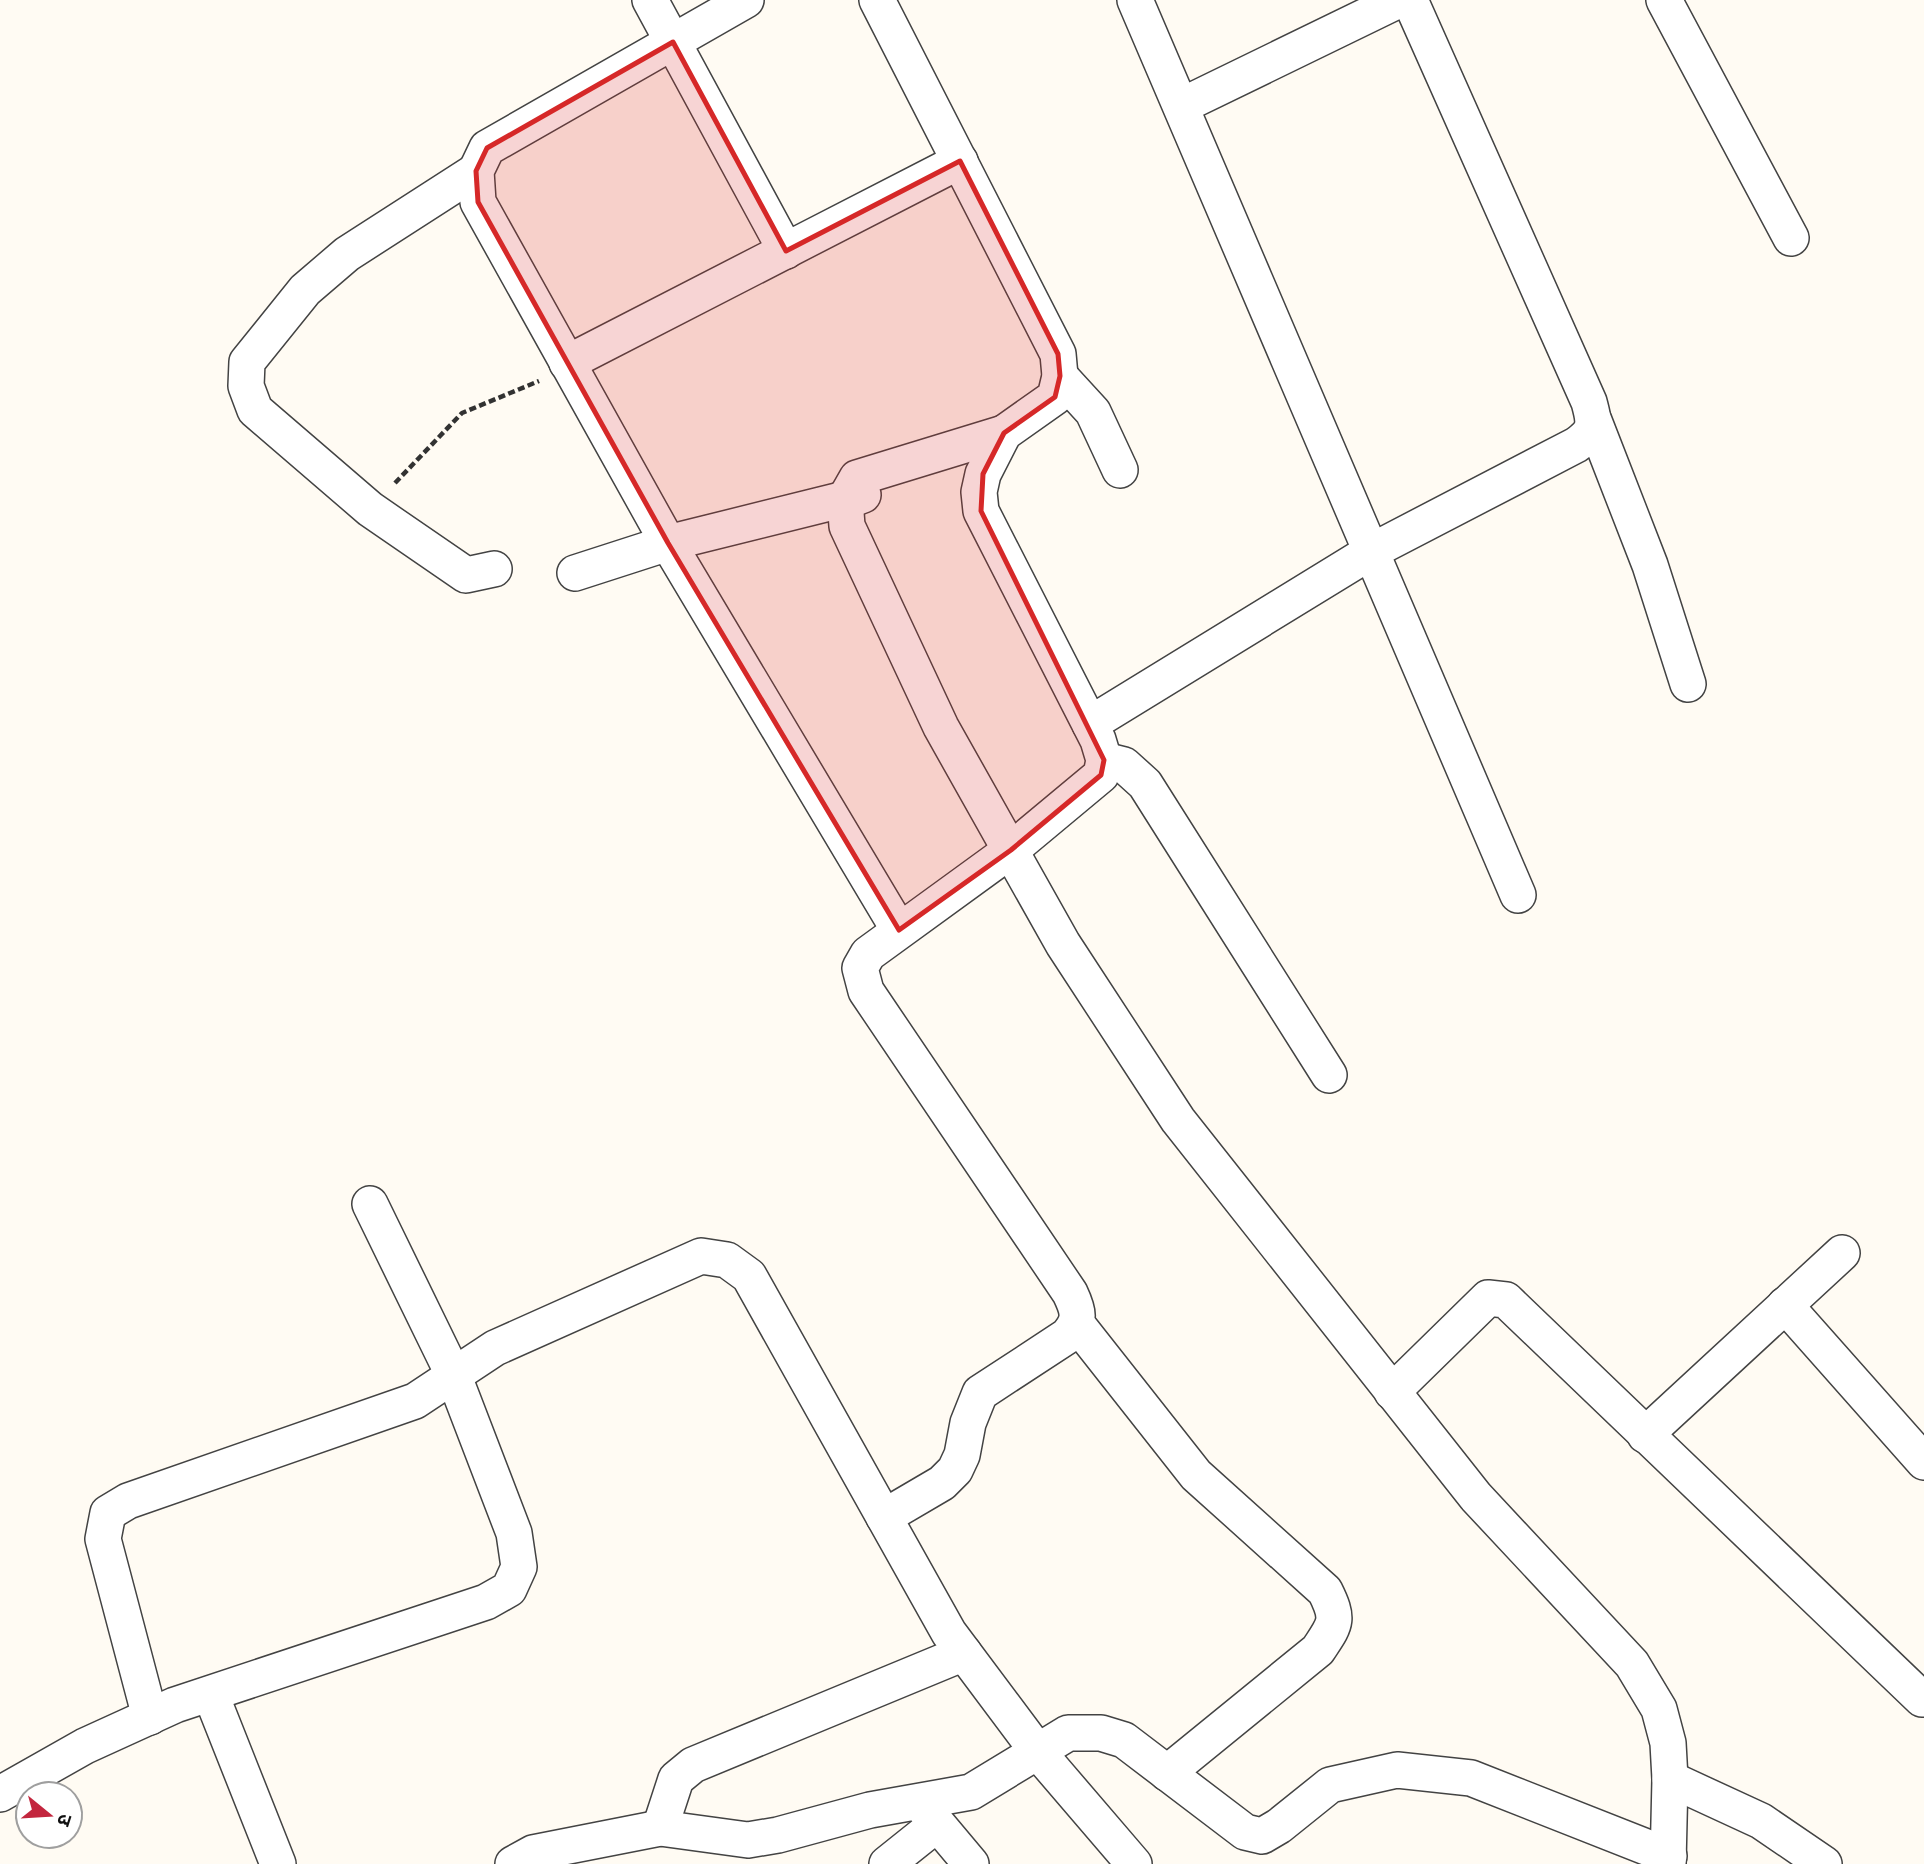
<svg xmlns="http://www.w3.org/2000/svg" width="1924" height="1864" font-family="Bitter,'Noto Sans Devanagari',serif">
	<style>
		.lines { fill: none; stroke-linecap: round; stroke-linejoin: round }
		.street-casing { stroke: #434343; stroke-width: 38 }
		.path { stroke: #323232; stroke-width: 4.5; stroke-dasharray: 7 3.5; stroke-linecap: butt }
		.street { stroke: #fff; stroke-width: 35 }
		.marked { fill: #d62828; fill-opacity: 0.2; stroke: #d62828; stroke-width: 5; stroke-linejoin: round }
	</style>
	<rect width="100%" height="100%" fill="#fffbf3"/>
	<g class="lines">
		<g class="street-casing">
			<g id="street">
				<polyline points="650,0 786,251"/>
				<polyline points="746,0 487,148 476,171 478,202 668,543 899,930"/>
				<path d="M 877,0 L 1058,354 L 1060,376 L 1055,397 L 1004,433 L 983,474 L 979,492 L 981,511 L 1098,740 L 1104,760 L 1101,775 L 1011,850 L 868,954 L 860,968 L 866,991 L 1070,1293 C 1079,1312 1081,1320 1067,1336 L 980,1393 L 968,1423 L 962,1455 L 955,1470 L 942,1483 L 884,1517"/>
				<polyline points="1135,0 1518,895"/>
				<polyline points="1664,0 1791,238"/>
				<polyline points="1181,106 1399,0"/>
				<polyline points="476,171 347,254 305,290 247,362 246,386 255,410 370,509 466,575 494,569"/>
				<polyline points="567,363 960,161"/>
				<polyline points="1060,376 1093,412 1120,470"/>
				<polyline points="1594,421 1650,565 1688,684"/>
				<polyline points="1004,433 857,478 845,499 847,526 941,727 1063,944 1178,1120 1476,1497 1632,1664 1659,1709 1668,1743 1670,1779 1668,1864"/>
				<polyline points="575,573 668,543 845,499 855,498 863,495"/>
				<path d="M 1090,724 L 1372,551 L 1576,445 C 1596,431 1595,424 1589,402 L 1410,0"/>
				<polyline points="1104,760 1124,765 1145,784 1329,1075"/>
				<polyline points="1785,1305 1924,1462"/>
				<path d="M 1077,1324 L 1196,1475 L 1325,1591 C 1340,1621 1335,1624 1318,1650 L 1167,1773"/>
				<polyline points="1392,1392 1488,1298 1506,1300 1922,1699"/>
				<polyline points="1645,1435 1842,1253"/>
				<polyline points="211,1695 278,1864"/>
				<polyline points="150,1717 103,1539 108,1513 128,1501 415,1401 495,1348 701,1256 727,1260 749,1276 949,1633 1038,1752 1134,1864"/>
				<polyline points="1670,1779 1761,1821 1824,1864"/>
				<polyline points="0,1794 85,1746 175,1705 486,1602 509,1589 519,1567 514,1533 453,1374 370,1204"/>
				<polyline points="919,1802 971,1864"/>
				<polyline points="660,1828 676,1779 693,1765 964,1653"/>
				<polyline points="513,1864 533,1853 660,1828 748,1840 778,1835 870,1810 971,1792 1068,1733 1101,1733 1124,1740 1245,1832 1262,1836 1279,1826 1330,1785 1397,1770 1471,1778 1669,1856"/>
				<polyline points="887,1864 937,1824"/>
			</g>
		</g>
		<polyline class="path" points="395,483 462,413 539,381"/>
		<use href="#street" class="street"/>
	</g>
	<path class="marked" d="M 673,42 L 786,251 L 960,161 L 1058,354 L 1060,376 L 1055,397 L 1004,433 L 983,474 L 981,511 L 1104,760 L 1101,775 L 1011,850 L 899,930 L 668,543 L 478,202 L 476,171 L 487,148 Z"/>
	<g transform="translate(49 1815) rotate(108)"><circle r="33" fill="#ffffff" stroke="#9f9f9f" stroke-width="2"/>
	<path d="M0-5L12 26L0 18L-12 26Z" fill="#c3263e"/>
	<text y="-10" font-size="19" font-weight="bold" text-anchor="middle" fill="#101010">उ</text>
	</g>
</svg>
